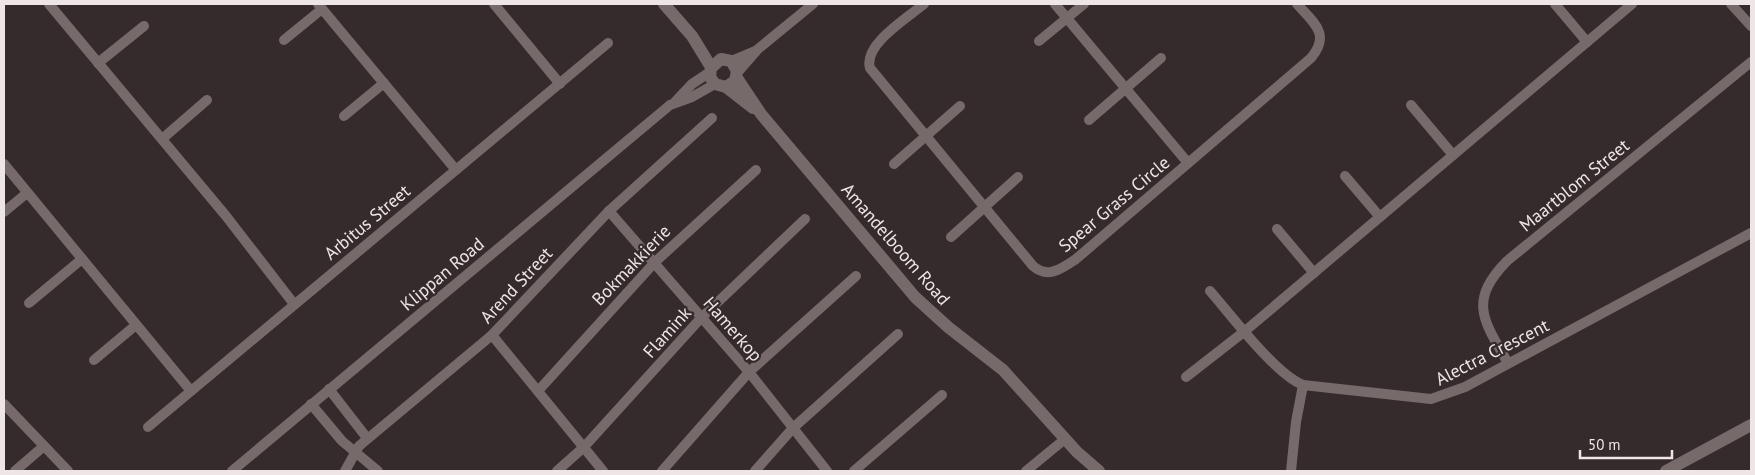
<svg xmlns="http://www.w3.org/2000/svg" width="1755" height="475" font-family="'PT Sans',sans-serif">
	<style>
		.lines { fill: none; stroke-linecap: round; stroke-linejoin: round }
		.minor { stroke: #766a6a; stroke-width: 10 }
		.tertiary { stroke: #766a6a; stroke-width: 12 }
		.labels { text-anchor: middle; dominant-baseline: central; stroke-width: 4.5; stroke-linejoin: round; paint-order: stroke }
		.street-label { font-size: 18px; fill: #ede5e6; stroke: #362b2c }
	</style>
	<rect width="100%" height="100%" fill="#362b2c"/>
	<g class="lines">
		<g class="minor">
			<polyline points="49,4 226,216 294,304"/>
			<polyline points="318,4 456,170"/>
			<polyline points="494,4 560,84"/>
			<path d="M 924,4 C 907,18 863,45 870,68 L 1033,266 C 1048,279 1061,269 1076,259 L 1311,58 C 1331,34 1314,23 1297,4"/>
			<polyline points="1055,4 1188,163"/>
			<polyline points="1555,4 1587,42"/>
			<polyline points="1731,4 1751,26"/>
			<polyline points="284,40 322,9"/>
			<polyline points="1039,41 1084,4"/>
			<polyline points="731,61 755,51"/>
			<polyline points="98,63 144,26"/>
			<polyline points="738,72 758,49 813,4"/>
			<polyline points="675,102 692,84 710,72"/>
			<polyline points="1411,105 1453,155"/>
			<polyline points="344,116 384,83"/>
			<polyline points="1089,120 1161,58"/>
			<polyline points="162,139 207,100"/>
			<polyline points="4,164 191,391"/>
			<polyline points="894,164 960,106"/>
			<polyline points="1345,176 1380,217"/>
			<polyline points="609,211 749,372 827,471"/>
			<polyline points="4,212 27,193"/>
			<polyline points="1277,229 1314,273"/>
			<polyline points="951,237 1018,177"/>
			<path d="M 1210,291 C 1232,316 1275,374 1303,385 L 1431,399 L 1465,387 L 1751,233"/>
			<polyline points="29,303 82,259"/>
			<polyline points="492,335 603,471"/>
			<polyline points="94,360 136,325"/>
			<path d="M 1508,363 C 1483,320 1468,301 1507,261 L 1751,62"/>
			<polyline points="1186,377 1245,331 1632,4"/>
			<polyline points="329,389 367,438"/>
			<polyline points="538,391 655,262 756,170"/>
			<polyline points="4,404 68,471"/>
			<polyline points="311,404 342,441 378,471"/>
			<polyline points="148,427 608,43"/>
			<polyline points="15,471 44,446"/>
			<polyline points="232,471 670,105 692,97 715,84"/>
			<polyline points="345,471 359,446 492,335 609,211 712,118"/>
			<polyline points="557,471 584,447 701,318 805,219"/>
			<polyline points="662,471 749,372 856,276"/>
			<polyline points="755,471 793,428 898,334"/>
			<polyline points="854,471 942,395"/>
			<polyline points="1026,471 1065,439"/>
			<polyline points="1291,471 1296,422 1303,385"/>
		</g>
		<g class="tertiary">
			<polyline points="664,4 692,36 711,67"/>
			<polyline points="737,78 761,114 915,297 948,327 1003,370 1077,452 1099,471"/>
			<polyline points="726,87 735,81 737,71 731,61 721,59 711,68 710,77 715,84 726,87 753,108"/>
			<polyline points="1666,471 1751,425"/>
		</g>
	</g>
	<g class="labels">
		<g class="street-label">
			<text transform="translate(1574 185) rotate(-39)">Maartblom Street</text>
			<text transform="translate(1114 204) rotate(-40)">Spear Grass Circle</text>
			<text transform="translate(367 222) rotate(-40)">Arbitus Street</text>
			<text transform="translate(896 244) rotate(49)">Amandelboom Road</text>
			<text transform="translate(631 265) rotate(-46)">Bokmakkierie</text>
			<text transform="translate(442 274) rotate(-40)">Klippan Road</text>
			<text transform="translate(516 285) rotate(-47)">Arend Street</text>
			<text transform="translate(733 329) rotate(49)">Hamerkop</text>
			<text transform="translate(667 332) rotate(-48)">Flamink</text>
			<text transform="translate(1492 352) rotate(-27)">Alectra Crescent</text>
		</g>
	</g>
	<rect width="1755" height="475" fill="none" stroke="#ede5e6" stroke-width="10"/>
	<path d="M1580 450v8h92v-8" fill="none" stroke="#ede5e6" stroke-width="2.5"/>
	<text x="1588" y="450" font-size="15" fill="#ede5e6" stroke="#362b2c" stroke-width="4" paint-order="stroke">50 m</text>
</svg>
